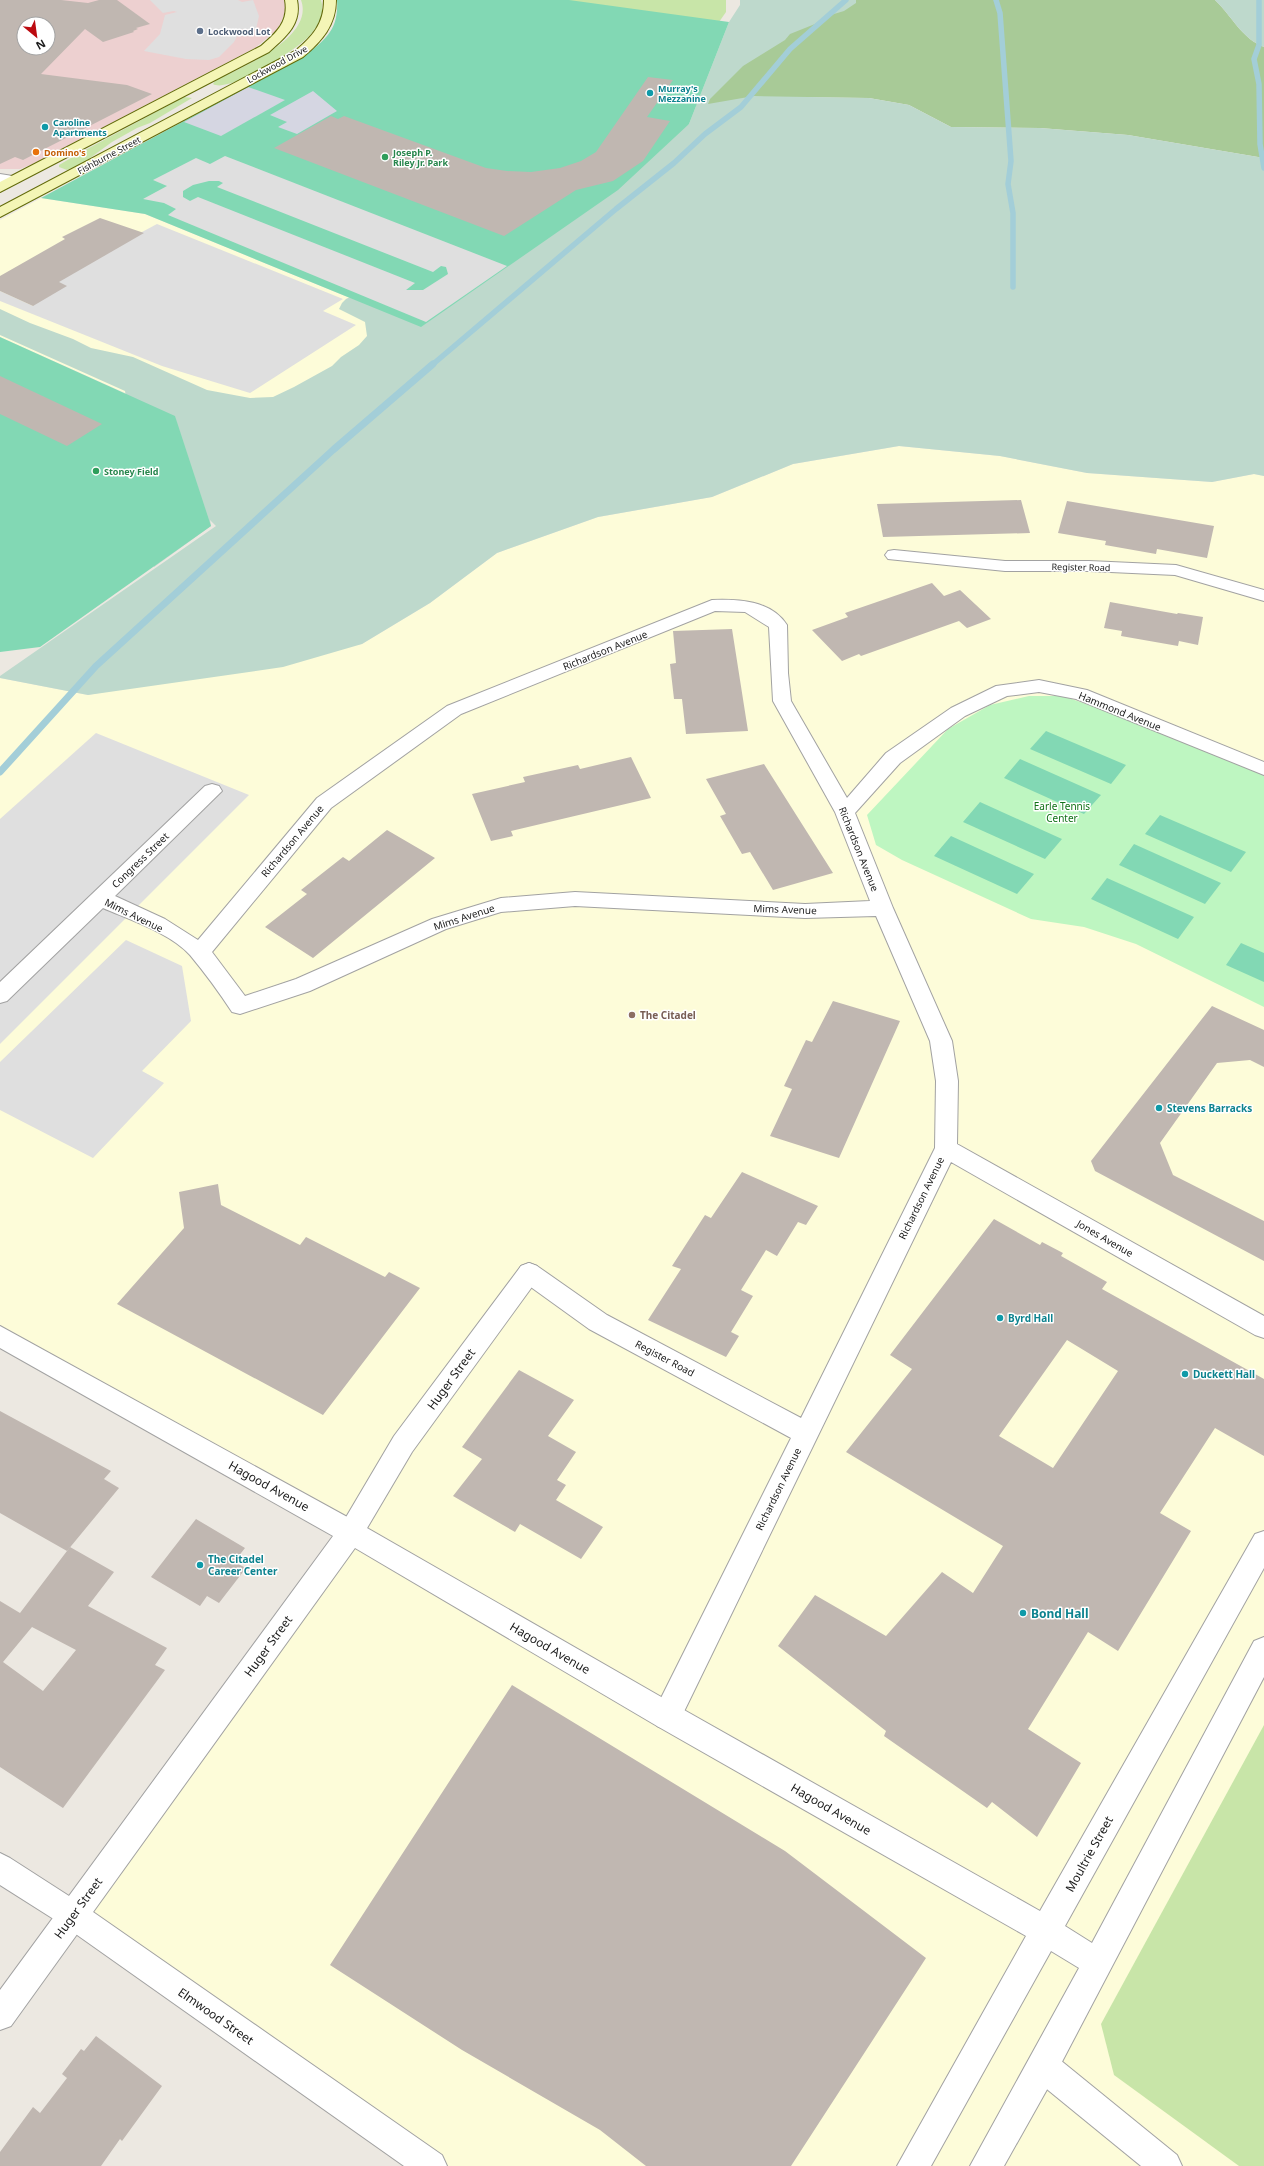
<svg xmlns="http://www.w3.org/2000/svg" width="1264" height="2166" font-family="'Noto Sans',sans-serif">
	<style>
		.commercial { fill: #edd0d0; fill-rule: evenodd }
		.education { fill: #fdfcd9 }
		.grass { fill: #c8e5a8 }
		.forest { fill: #a8ca97 }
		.wetland { fill: #bed9cc }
		.park { fill: #bef6c1 }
		.pitch { fill: #82d8b4 }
		.parking { fill: #dfdfdf; fill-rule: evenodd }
		.plaza { fill: #d5d6e2 }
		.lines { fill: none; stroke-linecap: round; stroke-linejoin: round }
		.stream-far1 { stroke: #a3ced8; stroke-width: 5.5 }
		.stream { stroke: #a3ced8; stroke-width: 7 }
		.building { fill: #c0b7b1; fill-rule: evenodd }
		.pedestrian-casing { stroke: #a2a2a2; stroke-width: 2 }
		.minor-casing { stroke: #a2a2a2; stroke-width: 2 }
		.tertiary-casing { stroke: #a2a2a2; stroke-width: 2 }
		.secondary-casing { stroke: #626a0a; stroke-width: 2 }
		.pedestrian { fill: #fff; fill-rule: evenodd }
		.minor { fill: #fff; fill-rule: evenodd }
		.tertiary { fill: #fff; fill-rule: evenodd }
		.secondary { fill: #f4f5b6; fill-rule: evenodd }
		.service-dot { fill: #5c6f8a; stroke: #fff; stroke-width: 1.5 }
		.culture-dot { fill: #0f9aa8; stroke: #fff; stroke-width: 1.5 }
		.food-dot { fill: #e8710a; stroke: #fff; stroke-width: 1.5 }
		.leisure-dot { fill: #2e9e5b; stroke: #fff; stroke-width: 1.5 }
		.education-dot { fill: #8d6e63; stroke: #fff; stroke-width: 1.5 }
		.labels { text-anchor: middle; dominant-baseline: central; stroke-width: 3; stroke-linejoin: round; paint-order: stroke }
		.far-service-label { font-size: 9px; font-weight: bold; fill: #4e5e75; stroke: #fff; text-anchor: start }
		.far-street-label { font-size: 9px; fill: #1b1b1b; stroke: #fff }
		.far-culture-label { font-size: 9px; font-weight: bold; fill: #0d838f; stroke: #fff; text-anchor: start }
		.far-food-label { font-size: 9px; font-weight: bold; fill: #c56008; stroke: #fff; text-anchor: start }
		.far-leisure-label { font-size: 9px; font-weight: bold; fill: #27864d; stroke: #fff; text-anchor: start }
		.street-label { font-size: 10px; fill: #1b1b1b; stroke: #fff }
		.park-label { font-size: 10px; fill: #107116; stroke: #fff }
		.education-label { font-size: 10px; font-weight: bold; fill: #785e54; stroke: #fff; text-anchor: start }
		.culture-label { font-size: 10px; font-weight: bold; fill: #0d838f; stroke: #fff; text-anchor: start }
		.near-street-label { font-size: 12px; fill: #1b1b1b; stroke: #fff }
		.near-culture-label { font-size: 12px; font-weight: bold; fill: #0d838f; stroke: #fff; text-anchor: start }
	</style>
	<rect width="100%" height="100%" fill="#ece8e1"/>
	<path class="commercial" d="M 0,0 L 284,0 L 286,10 L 278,29 L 255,48 L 33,164 L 20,169 L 0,169 ZM 24,24 L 48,24 L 48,48 L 24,48 Z"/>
	<g class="education">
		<polygon points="41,198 145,214 421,327 248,448 0,337 0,220"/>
		<polygon points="899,446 1000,456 1087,473 1212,482 1254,474 1264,476 1264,2166 431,2166 73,1915 351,1532 0,1336 0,678 88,695 362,644 430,603 497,553 598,517 712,497 793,464"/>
	</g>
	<g class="grass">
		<path d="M 301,0 L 321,0 C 325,13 319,24 311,34 C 300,48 229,94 213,84 L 215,81 C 241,67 315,38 301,0 Z"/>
		<polygon points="529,0 726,0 726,12 719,22"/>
		<polygon points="184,97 192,98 150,123 137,128 112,142 79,166 67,170 59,167 59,165 76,155"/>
		<polygon points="1264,1725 1264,2166 1239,2166 1114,2075 1101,2024"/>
	</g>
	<path class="forest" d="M 784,0 L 1215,0 C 1231,15 1242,39 1264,47 L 1264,158 L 1128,135 L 1040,128 L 951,127 L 909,105 L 869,98 L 791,97 L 696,106 Z"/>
	<g class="wetland">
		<polygon points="740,0 856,0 856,3 844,11 824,17 815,24 790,34 785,40 743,66 710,99 708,104 754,96 869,98 909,105 951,127 1040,128 1128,135 1264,158 1264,476 1254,474 1212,482 1087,473 1000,456 899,446 793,464 712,497 598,517 497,553 430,603 362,644 283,667 88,695 0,678 0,676 216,526 210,520 211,526 154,567 125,391 0,335 0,309 30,323 73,339 91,348 133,357 207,390 250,398 273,397 294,387 332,366 341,357 359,345 367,336 365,322 339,309 342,303 346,299 689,124 729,22 740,5"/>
		<path d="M 1215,0 L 1264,0 L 1264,47 C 1242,39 1231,15 1215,0 Z"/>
	</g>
	<polygon class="park" points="1029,696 1063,696 1155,728 1264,772 1264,1007 1136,944 1084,927 1031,919 902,860 876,845 867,815 948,729 990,705"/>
	<g class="pitch">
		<path d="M 337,0 L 569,0 L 729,22 L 689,124 L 618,190 L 421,327 L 145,214 L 41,198 L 303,57 C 325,40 339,30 337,0 Z"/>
		<polygon points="0,337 175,416 211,526 40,647 0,652"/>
		<polygon points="1046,731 1126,765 1111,784 1030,749"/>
		<polygon points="1020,759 1101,795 1084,814 1004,778"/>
		<polygon points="980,802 1062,839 1045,859 963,822"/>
		<polygon points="1160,815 1246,852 1231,872 1145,834"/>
		<polygon points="951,836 1034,874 1017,894 934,856"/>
		<polygon points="1134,844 1221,883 1205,904 1119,865"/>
		<polygon points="1107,878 1194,917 1178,939 1091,899"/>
		<polygon points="1241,943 1264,953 1264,982 1226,965"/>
	</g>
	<g class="parking">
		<polygon points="150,0 238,0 242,2 253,0 259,16 256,29 241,29 234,42 219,57 209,60 186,59 144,51 160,34 165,15 177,12 174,11 163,13"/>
		<path d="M 225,156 L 507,266 L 426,322 L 168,215 L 176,209 L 164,203 L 143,199 L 167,186 L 153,180 L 196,158 L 210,164 ZM 209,181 L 219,181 L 223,183 L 217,187 L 433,272 L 441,266 L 446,267 L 448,274 L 423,290 L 406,290 L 415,283 L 198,197 L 190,201 L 183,197 L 183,191 L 193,185 Z"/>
		<polygon points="157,224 343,299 323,311 356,325 250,393 162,366 0,301 0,291 33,306 28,269 142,232"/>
		<polygon points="96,733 249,795 0,1044 0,819"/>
		<polygon points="126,940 182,966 191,1021 142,1071 164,1083 93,1158 0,1110 0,1062"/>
	</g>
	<g class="plaza">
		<polygon points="248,87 285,100 221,136 184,122"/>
		<polygon points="313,91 337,111 297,134 278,127 287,122 270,115"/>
	</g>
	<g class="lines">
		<g class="stream-far1">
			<polyline points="996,0 1000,13 1011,161 1008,184 1013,213 1013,287"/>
			<polyline points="1259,0 1259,45 1254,59 1259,84 1260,144 1264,168"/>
			<polyline points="432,365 616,209 674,163 705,134 741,107 790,49 846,0"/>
		</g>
		<polyline class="stream" points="0,772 96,666 333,450 433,364"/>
	</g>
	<g class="building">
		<path d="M 0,0 L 61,0 L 88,3 L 99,0 L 117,0 L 150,24 L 136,28 L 138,29 L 133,31 L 134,32 L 103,42 L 85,29 L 41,74 L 127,85 L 152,94 L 23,160 L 15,157 L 0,164 ZM 24,24 L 48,24 L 48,48 L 24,48 Z"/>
		<polygon points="648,77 673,80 647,117 670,121 643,161 613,181 576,190 504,236 274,148 331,116 338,119 344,116 486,168 507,171 531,172 560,168 581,161 596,152"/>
		<polygon points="100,218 144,233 59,282 67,286 33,306 0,291 0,276 65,239 62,237"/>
		<polygon points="0,376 102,424 67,446 0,414"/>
		<polygon points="1021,500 1030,533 883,537 877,504"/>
		<polygon points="1067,501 1214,526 1207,558 1157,549 1156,554 1105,545 1106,541 1058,533"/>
		<polygon points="932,583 944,596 960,590 991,619 967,628 959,621 861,656 859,654 842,661 812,630 848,617 845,613"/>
		<polygon points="1110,602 1177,614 1178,613 1203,617 1198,645 1179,641 1178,646 1121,636 1122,631 1104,628"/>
		<polygon points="732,629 748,731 686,734 682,699 674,699 670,664 676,663 673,631"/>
		<polygon points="631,757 651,798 511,831 513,836 491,841 472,794 525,782 523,777 578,765 580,769"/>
		<polygon points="764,764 807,832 833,873 773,890 750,852 742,854 720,816 726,814 706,779"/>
		<polygon points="387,830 435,858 313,958 265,927 307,894 301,890 343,857 349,861"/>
		<polygon points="833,1001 900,1021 839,1158 770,1136 792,1089 784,1086 806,1040 812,1042"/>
		<polygon points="1212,1006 1264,1030 1264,1067 1250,1060 1217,1063 1160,1143 1173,1175 1264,1221 1264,1261 1095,1171 1091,1161"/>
		<polygon points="742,1172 818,1206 806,1225 798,1222 777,1256 766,1250 741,1290 753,1296 731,1332 739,1336 726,1357 648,1320 681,1269 672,1266 705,1215 711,1218"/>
		<polygon points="218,1184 221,1205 300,1245 306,1237 385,1277 389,1272 420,1288 323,1415 117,1304 184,1228 179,1192"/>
		<path d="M 994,1219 L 1040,1245 L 1042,1242 L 1063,1253 L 1061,1256 L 1107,1282 L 1102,1289 L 1264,1379 L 1264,1456 L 1215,1428 L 1160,1513 L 1191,1531 L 1118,1651 L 1088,1632 L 1028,1729 L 1081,1763 L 1037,1837 L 992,1802 L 987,1808 L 884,1736 L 886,1731 L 778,1646 L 815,1595 L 886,1636 L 942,1572 L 973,1593 L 1003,1546 L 846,1452 L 912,1369 L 890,1355 ZM 1067,1340 L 1118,1371 L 1053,1468 L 999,1436 Z"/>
		<polygon points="519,1370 574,1400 548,1436 576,1452 557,1480 566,1485 556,1500 603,1527 581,1559 520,1524 515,1532 453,1496 482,1459 462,1447"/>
		<polygon points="0,1411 111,1471 104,1479 119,1488 67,1551 0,1513"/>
		<polygon points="196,1519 245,1548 234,1562 246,1568 219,1603 207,1596 200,1606 151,1577"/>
		<path d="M 70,1547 L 114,1572 L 88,1606 L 167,1648 L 155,1665 L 165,1670 L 63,1808 L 0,1767 L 0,1601 L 20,1613 ZM 32,1627 L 76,1650 L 43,1691 L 3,1662 Z"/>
		<polygon points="512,1685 785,1851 926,1958 791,2166 646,2166 600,2130 462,2050 330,1965"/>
		<polygon points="96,2036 162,2086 122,2141 120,2139 101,2166 0,2166 0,2152 33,2107 40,2113 67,2078 62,2074 81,2049 84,2051"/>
	</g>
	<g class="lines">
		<g class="pedestrian-casing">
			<polygon id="pedestrian" points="529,1263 537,1266 541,1273 537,1280 412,1452 360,1540 351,1544 342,1540 338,1532 342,1524 394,1436 521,1266"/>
		</g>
		<g class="minor-casing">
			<g id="minor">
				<polygon points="0,174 19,177 21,180 14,184 0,182"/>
				<polygon points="894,550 1005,561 1089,561 1176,565 1264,590 1264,601 1175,575 1089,571 1005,571 888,559 885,555 888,551"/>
				<path d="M 712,600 C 738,599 771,600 787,625 L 788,673 L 791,701 L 847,798 L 886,753 L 951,708 L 996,686 L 1039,680 L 1087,690 L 1264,762 L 1264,775 L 1076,699 L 1039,692 L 1007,696 L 965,716 L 900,763 L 855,813 L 893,908 L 952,1041 L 958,1081 L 957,1144 L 1264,1316 L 1264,1338 L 1255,1335 L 951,1162 L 677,1726 L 667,1730 L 657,1726 L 653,1716 L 657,1706 L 791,1438 L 589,1329 L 521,1280 L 517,1273 L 521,1266 L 529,1263 L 537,1266 L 607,1315 L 801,1418 L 935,1148 L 936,1081 L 930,1041 L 876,916 L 805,918 L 575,906 L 501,912 L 446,929 L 310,991 L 240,1014 L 232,1012 C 219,992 205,973 190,955 C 170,933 130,920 103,908 L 7,1001 L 0,1003 L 0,982 L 205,786 L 212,784 L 219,786 L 222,791 L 115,896 L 165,919 L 198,940 L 317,798 L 447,706 ZM 715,611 L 745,612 L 769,627 L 773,701 L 835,812 L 870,901 L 805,904 L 575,892 L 501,898 L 432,919 L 296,979 L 245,996 L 212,952 L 331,808 L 461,714 Z"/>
				<polygon points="0,1853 10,1858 83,1905 442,2155 447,2166 404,2166 63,1925 0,1885"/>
				<polygon points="1043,2051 1054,2055 1177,2155 1182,2166 1141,2166 1032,2077 1028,2066 1032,2055"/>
			</g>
		</g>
		<g class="tertiary-casing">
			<polygon id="tertiary" points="0,1326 360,1524 677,1706 1040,1911 1255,1534 1264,1531 1264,1568 1065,1926 1092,1943 1254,1641 1264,1637 1264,1677 1054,2077 1004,2166 970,2166 1079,1968 1051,1951 931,2166 897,2166 1026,1936 657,1726 355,1548 11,2026 0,2030 0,1990 333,1536 0,1348"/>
		</g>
		<g class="secondary-casing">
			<g id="secondary">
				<path d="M 285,0 L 297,0 C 302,24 286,37 269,52 L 0,192 L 0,182 L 261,46 C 276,33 289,22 285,0 Z"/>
				<path d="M 324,0 L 336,0 C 336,25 322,41 303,57 L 0,217 L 0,207 L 295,51 C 312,37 324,24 324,0 Z"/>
			</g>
		</g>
		<use href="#pedestrian" class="pedestrian"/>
		<use href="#minor" class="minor"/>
		<use href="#tertiary" class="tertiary"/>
		<use href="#secondary" class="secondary"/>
	</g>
	<circle class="service-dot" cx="200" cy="31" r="4"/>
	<g class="culture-dot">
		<circle cx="650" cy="93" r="4"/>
		<circle cx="45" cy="127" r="4"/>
		<circle cx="1159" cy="1108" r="4"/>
		<circle cx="1000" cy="1318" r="4"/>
		<circle cx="1185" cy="1374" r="4"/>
		<circle cx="200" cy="1565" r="4"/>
		<circle cx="1023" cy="1613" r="4"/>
	</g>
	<circle class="food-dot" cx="36" cy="152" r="4"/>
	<g class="leisure-dot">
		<circle cx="385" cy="157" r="4"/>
		<circle cx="96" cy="471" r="4"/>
	</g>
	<circle class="education-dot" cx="632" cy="1015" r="4"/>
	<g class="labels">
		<g class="far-service-label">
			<text x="208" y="31">Lockwood Lot</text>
		</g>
		<g class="far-street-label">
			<text transform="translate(277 64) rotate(-29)">Lockwood Drive</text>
			<text transform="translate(109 155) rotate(-28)">Fishburne Street</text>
			<text transform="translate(1081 567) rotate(1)">Register Road</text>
		</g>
		<g class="far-culture-label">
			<text x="658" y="88">Murray's<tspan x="658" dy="10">Mezzanine</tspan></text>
			<text x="53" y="122">Caroline<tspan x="53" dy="10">Apartments</tspan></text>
		</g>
		<g class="far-food-label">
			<text x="44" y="152">Domino's</text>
		</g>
		<g class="far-leisure-label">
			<text x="393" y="152">Joseph P.<tspan x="393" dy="10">Riley Jr. Park</tspan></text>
			<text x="104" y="471">Stoney Field</text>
		</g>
		<g class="street-label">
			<text transform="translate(605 650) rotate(-22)">Richardson Avenue</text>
			<text transform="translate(1120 711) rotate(22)">Hammond Avenue</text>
			<text transform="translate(292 841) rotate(-50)">Richardson Avenue</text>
			<text transform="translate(859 849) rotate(68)">Richardson Avenue</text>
			<text transform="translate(140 860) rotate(-44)">Congress Street</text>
			<text transform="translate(785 909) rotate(2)">Mims Avenue</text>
			<text transform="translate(134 915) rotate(26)">Mims Avenue</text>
			<text transform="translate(464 917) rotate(-18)">Mims Avenue</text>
			<text transform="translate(921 1198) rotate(-64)">Richardson Avenue</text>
			<text transform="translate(1105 1238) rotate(30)">Jones Avenue</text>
			<text transform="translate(665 1358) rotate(28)">Register Road</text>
			<text transform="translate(778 1489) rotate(-64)">Richardson Avenue</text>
		</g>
		<g class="park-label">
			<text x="1062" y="806">Earle Tennis<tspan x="1062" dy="12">Center</tspan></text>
		</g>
		<g class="education-label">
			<text x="640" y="1015">The Citadel</text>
		</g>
		<g class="culture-label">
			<text x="1167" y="1108">Stevens Barracks</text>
			<text x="1008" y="1318">Byrd Hall</text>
			<text x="1193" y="1374">Duckett Hall</text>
			<text x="208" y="1559">The Citadel<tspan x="208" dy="12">Career Center</tspan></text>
		</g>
		<g class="near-street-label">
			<text transform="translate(451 1379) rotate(-54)">Huger Street</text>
			<text transform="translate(269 1486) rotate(29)">Hagood Avenue</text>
			<text transform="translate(268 1646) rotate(-54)">Huger Street</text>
			<text transform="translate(550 1648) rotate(30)">Hagood Avenue</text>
			<text transform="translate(831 1809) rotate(30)">Hagood Avenue</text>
			<text transform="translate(1089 1854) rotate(-61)">Moultrie Street</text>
			<text transform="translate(78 1908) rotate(-54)">Huger Street</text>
			<text transform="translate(216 2016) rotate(35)">Elmwood Street</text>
		</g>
		<g class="near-culture-label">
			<text x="1031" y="1613">Bond Hall</text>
		</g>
	</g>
	<g transform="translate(36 36) rotate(151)"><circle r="19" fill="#ffffff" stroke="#a4a4a4"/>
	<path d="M0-3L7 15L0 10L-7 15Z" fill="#bc0a10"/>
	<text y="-6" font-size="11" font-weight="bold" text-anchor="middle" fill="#1b1b1b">N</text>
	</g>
</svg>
